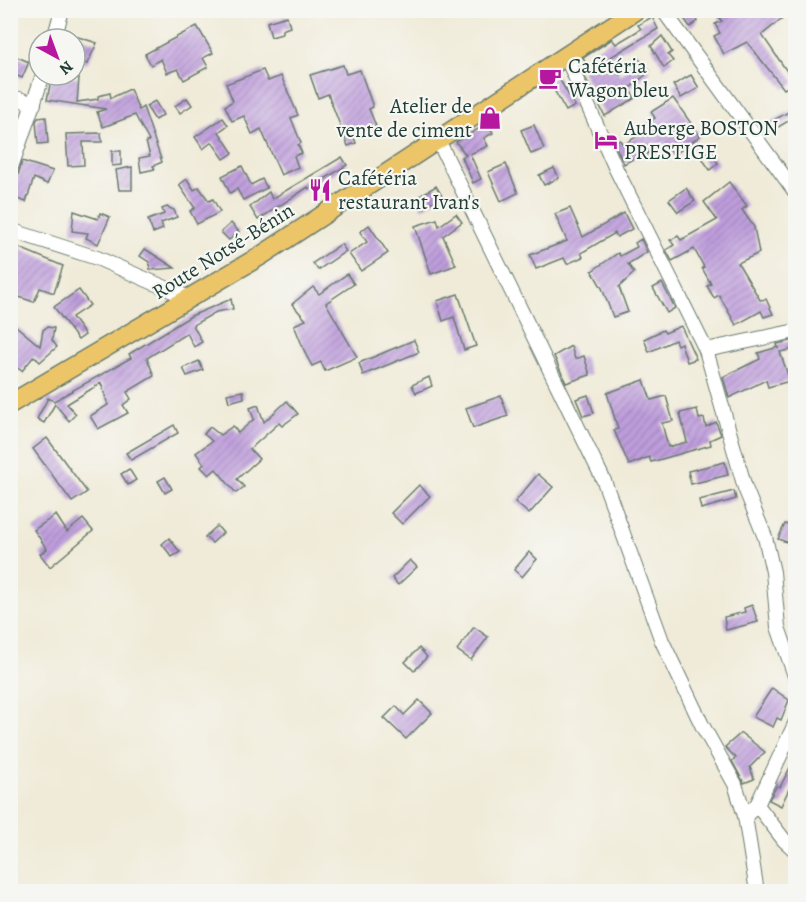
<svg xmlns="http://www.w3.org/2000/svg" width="806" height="902" font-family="Alegreya,serif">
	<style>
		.building { fill: url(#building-hatch) }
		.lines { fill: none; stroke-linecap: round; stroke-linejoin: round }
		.minor-casing { stroke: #687a6d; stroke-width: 16 }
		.major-casing { stroke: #687a6d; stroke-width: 21 }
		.minor { stroke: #fff; stroke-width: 14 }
		.major { stroke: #edc569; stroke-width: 18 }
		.labels { text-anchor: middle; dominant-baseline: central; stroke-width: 4.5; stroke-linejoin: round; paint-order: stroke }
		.poi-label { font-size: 21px; fill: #1f3d34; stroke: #f6f6f2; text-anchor: start }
		.street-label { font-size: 21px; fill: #1f3d34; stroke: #f6f6f2 }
	</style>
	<defs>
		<pattern id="building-hatch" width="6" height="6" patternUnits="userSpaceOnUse" patternTransform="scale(1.5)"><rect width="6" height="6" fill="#bf9edd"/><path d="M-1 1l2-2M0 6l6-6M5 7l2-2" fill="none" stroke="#9b82b4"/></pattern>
	</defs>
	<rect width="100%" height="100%" fill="#f6f6f2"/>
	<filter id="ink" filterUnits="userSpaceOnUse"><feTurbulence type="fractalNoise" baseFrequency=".0167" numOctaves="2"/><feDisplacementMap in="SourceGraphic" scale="12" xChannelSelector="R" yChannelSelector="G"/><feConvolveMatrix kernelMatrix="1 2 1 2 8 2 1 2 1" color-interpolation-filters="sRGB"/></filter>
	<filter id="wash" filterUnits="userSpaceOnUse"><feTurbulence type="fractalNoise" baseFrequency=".008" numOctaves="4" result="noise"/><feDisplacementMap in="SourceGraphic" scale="24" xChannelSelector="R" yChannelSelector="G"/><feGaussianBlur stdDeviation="1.35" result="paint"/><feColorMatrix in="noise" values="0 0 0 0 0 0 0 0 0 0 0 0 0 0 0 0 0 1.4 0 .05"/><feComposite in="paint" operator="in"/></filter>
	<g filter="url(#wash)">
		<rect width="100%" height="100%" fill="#f0ebd8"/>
		<g id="blocks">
			<g class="building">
				<polygon points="678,10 701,10 694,15 698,21 690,27"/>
				<polygon points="714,10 792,10 762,35 795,83 784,89 747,42 724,54 714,36 720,33 715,24 722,21"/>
				<polygon points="287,16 290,27 282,30 282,34 271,37 267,22"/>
				<polygon points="652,17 658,29 609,58 620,75 638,58 650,71 629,89 635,98 605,116 582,71 588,67 583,58 612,39 616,44 641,29 638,25"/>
				<polygon points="197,26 213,53 203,58 208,67 184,80 178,69 167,73 161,59 151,65 145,54"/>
				<polygon points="75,36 97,43 87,64 75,60"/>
				<polygon points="662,36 672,52 668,55 673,61 664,68 651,46"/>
				<polygon points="10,54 29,62 22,78 10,73"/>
				<polygon points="343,65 346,74 360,70 373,107 369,109 376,126 353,135 356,143 348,146 328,94 318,98 310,75"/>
				<polygon points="263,70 268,81 281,76 298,115 291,118 301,143 298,145 302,153 294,156 298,167 281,175 261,129 252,134 244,116 232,121 225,106 233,101 226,84"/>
				<polygon points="52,75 79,78 77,102 98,99 98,96 110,93 111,98 130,89 139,110 143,107 162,162 153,166 155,169 141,172 139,158 150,156 146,142 149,141 135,115 103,127 97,112 106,109 47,100"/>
				<polygon points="557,75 575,106 566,111 549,81"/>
				<polygon points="691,75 699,88 681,98 673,85"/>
				<polygon points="187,98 192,105 180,113 175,106"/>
				<polygon points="673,98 700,136 674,155 665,143 638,159 636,157 624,164 614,143 620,140 623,145 647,130 643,125 655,118 651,112"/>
				<polygon points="155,101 163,115 155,120 146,106"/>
				<polygon points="792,110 795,117 765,135 761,127"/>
				<polygon points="46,117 48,143 38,144 36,121 38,118"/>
				<polygon points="223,118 228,125 219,132 233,153 224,159 212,142 203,149 195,137"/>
				<polygon points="488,123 493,133 484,138 488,146 470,154 481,179 473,183 462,157 466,155 456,142"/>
				<polygon points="534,125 544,149 531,154 521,130"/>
				<polygon points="101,133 102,142 83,142 84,165 68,166 66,134"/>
				<polygon points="112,151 121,151 121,165 112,166"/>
				<polygon points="709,151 718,163 710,170 701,157"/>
				<polygon points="342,157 347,165 309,189 308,187 258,220 250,207 269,192 272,199"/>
				<polygon points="22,161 53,171 47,184 34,178 26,202 12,197"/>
				<polygon points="506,164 518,193 501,201 488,172"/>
				<polygon points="242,166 251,185 262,179 267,188 243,200 237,189 230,193 222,176"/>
				<polygon points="132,167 132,190 119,190 116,170"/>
				<polygon points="554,168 559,178 544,185 539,175"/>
				<polygon points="187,179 194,190 199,187 209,201 213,199 220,212 197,224 190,211 195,208 179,185"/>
				<polygon points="729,182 747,206 742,210 754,227 759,253 738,263 760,300 766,299 773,314 764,317 761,311 736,325 719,295 714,298 707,286 711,284 702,268 704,267 694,249 672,261 666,250 674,245 670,240 678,236 681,240 717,220 704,202"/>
				<polygon points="436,186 442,196 422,208 416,198"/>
				<polygon points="686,188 695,201 678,212 669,200"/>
				<polygon points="167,207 174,210 177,217 161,223 163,229 153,233 148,220 164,214 162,209"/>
				<polygon points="570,208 583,237 624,213 632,229 617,237 615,233 581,253 583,257 567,264 564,258 536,269 530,255 567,241 555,214"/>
				<polygon points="74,211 98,219 100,213 110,217 98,244 86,238 88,233 72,231"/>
				<polygon points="456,214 462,222 443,236 456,265 431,274 415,226 437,219 439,226"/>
				<polygon points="231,223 239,232 229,240 221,232"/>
				<polygon points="369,225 388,253 361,271 349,254 367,242 360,232"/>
				<polygon points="641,239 647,252 628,264 634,273 619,287 628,312 613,317 602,288 592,271 618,253 620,256 637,247 635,243"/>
				<polygon points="10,244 63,266 54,293 40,288 34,302 19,297 11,316"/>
				<polygon points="341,244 346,251 318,270 313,263"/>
				<polygon points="145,249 175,268 150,270 149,262 140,256"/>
				<polygon points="347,274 354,284 326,303 357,357 325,371 321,362 312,366 306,355 294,325 306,320 292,304 313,287 319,294"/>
				<polygon points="662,283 675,308 667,313 653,288"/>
				<polygon points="79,290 90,305 72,317 85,335 78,340 54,307"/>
				<polygon points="458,294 476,346 464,350 454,317 443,321 437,301"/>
				<polygon points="231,299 233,309 216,312 193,325 202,342 194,347 187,333 147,358 154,376 127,392 131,399 123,405 128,413 98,429 90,416 108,405 101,383 67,404 76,414 69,421 55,404 44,423 37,419 48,398 54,401 131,358 129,354 191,316"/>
				<polygon points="10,321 40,346 43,330 47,327 54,328 52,340 57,347 40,362 34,356 22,371 10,363"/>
				<polygon points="681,326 696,359 687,362 681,343 677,345 675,340 649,352 644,339 663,330 665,333"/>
				<polygon points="414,340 419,352 363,375 359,363"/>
				<polygon points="795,340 795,349 780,352 790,381 768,387 766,380 729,398 723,377 760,359 758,353 778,347 778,349 777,344"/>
				<polygon points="571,346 575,359 584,356 590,375 566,383 554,356"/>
				<polygon points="199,361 203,370 187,376 183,368"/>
				<polygon points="429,377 432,386 416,393 412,385"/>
				<polygon points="644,380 651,400 666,396 673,421 662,423 668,447 687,442 680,413 697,409 699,419 704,418 706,427 716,422 721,435 710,440 711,445 651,462 649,457 629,465 614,430 618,429 607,393"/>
				<polygon points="243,391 244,398 229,402 227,394"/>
				<polygon points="588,395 594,413 583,416 576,399"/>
				<polygon points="501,396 508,416 473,428 466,408"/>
				<polygon points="287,401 298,414 282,426 279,423 250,449 259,459 237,479 244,487 236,493 216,469 209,475 201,467 204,464 196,453 212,441 204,434 210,427 220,435 233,426 238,433 254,419 250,408 258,405 264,422"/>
				<polygon points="174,425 178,433 131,460 126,453"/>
				<polygon points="47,438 87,492 72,502 33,449"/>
				<polygon points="725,462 728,475 691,484 688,471"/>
				<polygon points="129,469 136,480 128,485 121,474"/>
				<polygon points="538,474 553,487 529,514 515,502"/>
				<polygon points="165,477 172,489 165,493 158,481"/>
				<polygon points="419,485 430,496 402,524 391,513"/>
				<polygon points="734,491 736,499 701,509 699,500"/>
				<polygon points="56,515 67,532 83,519 93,531 50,567 40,554 47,549 34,530"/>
				<polygon points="785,524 795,527 795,545 778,539"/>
				<polygon points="217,526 223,533 212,543 205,537"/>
				<polygon points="169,538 180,552 172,557 162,544"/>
				<polygon points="529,552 537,559 522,577 514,570"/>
				<polygon points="410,560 417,567 398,585 392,578"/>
				<polygon points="752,605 758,622 726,630 724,617 745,612 744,608"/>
				<polygon points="474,627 488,637 471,660 457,650"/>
				<polygon points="419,648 427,657 414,671 405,662"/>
				<polygon points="772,688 789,700 781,720 777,718 773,727 753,717"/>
				<polygon points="419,700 432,713 406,739 384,718 396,706 404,715"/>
				<polygon points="741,733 765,752 750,767 754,779 744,783 732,761 736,758 725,747"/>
				<polygon points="795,758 795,776 781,806 769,800 777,785 780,787"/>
			</g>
		</g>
	</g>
	<g filter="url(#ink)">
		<use href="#blocks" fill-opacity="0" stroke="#687a6d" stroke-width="1.5"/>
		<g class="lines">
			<g class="minor-casing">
				<g id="minor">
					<polyline points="663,10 796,193"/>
					<polyline points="54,39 62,10"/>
					<polyline points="566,56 616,169 706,350 745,488 765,537 773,572 778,627 796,679"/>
					<polyline points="10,96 34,104"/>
					<polyline points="438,140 604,481 662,641 702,725 735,784 745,816 757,892"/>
					<polyline points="10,170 43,75"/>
					<polyline points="10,230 97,258 191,299"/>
					<polyline points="706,350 796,331"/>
					<polyline points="757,805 784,840 796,851"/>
					<polyline points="745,816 757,805 796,722"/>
				</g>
			</g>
			<g class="major-casing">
				<polyline id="major" points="10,404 262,255 636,10"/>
			</g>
			<use href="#minor" class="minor"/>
			<use href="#major" class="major"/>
		</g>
	</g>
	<defs>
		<g id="cafe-bare" transform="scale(1.8)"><path d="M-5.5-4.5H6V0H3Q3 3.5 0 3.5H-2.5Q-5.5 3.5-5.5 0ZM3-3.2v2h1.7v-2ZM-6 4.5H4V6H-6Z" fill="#b5179e" stroke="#f6f6f2" stroke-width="2.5" paint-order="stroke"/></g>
		<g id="shop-bare" transform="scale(1.8)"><path d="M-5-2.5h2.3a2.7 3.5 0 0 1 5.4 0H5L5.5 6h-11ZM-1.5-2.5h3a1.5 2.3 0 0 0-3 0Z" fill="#b5179e" stroke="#f6f6f2" stroke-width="2.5" paint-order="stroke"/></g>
		<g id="hotel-bare" transform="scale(1.8)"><path d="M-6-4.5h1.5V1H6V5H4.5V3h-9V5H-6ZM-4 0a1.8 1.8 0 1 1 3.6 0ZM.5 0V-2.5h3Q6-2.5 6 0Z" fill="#b5179e" stroke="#f6f6f2" stroke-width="2.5" paint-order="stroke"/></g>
		<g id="restaurant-bare" transform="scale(1.8)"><path d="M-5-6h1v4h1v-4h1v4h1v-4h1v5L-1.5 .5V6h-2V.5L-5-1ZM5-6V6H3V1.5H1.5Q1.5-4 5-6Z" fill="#b5179e" stroke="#f6f6f2" stroke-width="2.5" paint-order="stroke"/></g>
	</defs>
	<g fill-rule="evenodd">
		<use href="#cafe-bare" x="550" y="78"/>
		<use href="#shop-bare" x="490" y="118"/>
		<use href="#hotel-bare" x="606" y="140"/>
		<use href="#restaurant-bare" x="320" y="190"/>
	</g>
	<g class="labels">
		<g class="poi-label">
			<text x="568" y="66">Cafétéria<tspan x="568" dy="24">Wagon bleu</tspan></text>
			<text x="472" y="106" text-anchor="end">Atelier de<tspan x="472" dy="24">vente de ciment</tspan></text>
			<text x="624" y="128">Auberge BOSTON<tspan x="624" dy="24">PRESTIGE</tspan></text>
			<text x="338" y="178">Cafétéria<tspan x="338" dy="24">restaurant Ivan's</tspan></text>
		</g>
		<g class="street-label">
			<text transform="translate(223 251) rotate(-32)">Route Notsé-Bénin</text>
		</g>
	</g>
	<rect width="806" height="902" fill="none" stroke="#f6f6f2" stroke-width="36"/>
	<g transform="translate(57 57) rotate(139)"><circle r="28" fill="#f6f6f2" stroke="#a0aca6" stroke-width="1.5"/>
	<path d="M0-4.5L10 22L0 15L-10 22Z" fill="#b5179e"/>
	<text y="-9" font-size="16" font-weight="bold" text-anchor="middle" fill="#1f3d34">N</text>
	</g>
</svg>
